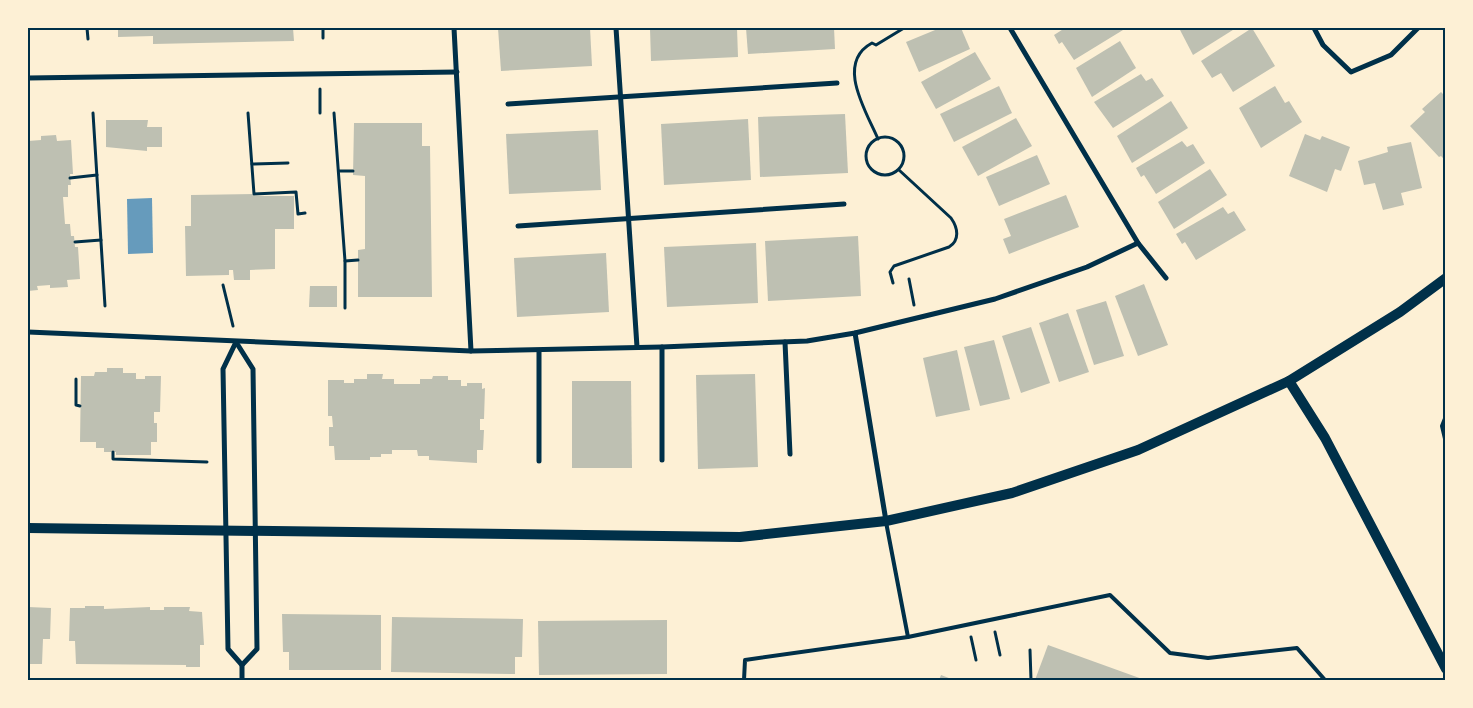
<svg xmlns="http://www.w3.org/2000/svg" width="1473" height="708" font-family="Ubuntu,sans-serif">
	<style>
		.water { fill: #669bbc }
		.building { fill: #bec0b2 }
		.lines { fill: none; stroke-linecap: round; stroke-linejoin: round }
		.path { stroke: #003049; stroke-width: 3 }
		.service { stroke: #003049; stroke-width: 4 }
		.minor { stroke: #003049; stroke-width: 5 }
		.secondary { stroke: #003049; stroke-width: 10 }
		.neatline { fill: none; stroke: #003049; stroke-width: 2 }
	</style>
	<rect width="100%" height="100%" fill="#fdf0d5"/>
	<polygon class="water" points="152,198 153,253 128,254 127,199"/>
	<g class="building">
		<polygon points="118,28 293,28 294,41 153,44 153,36 118,37"/>
		<polygon points="498,28 590,28 592,66 501,71"/>
		<polygon points="650,28 737,28 738,57 651,61"/>
		<polygon points="746,28 834,28 835,49 748,54"/>
		<polygon points="940,28 961,28 970,49 919,72 906,42"/>
		<polygon points="1065,28 1122,28 1123,30 1074,60 1062,42 1059,44 1054,35"/>
		<polygon points="1179,28 1236,28 1193,55"/>
		<polygon points="1252,28 1275,66 1233,92 1221,73 1212,78 1201,61"/>
		<polygon points="1120,41 1136,68 1092,97 1076,68"/>
		<polygon points="975,52 991,79 936,109 921,82"/>
		<polygon points="1141,74 1146,81 1152,78 1164,96 1113,128 1094,102"/>
		<polygon points="999,86 1012,113 954,142 940,114"/>
		<polygon points="1275,86 1285,103 1289,101 1302,122 1261,148 1239,108"/>
		<polygon points="1441,92 1446,97 1446,161 1441,156 1439,157 1410,126 1425,112 1422,109"/>
		<polygon points="1171,101 1188,128 1132,163 1117,136"/>
		<polygon points="845,114 848,173 760,177 758,117"/>
		<polygon points="1016,118 1032,146 978,176 962,147"/>
		<polygon points="748,119 751,180 664,185 661,124"/>
		<polygon points="106,120 148,120 147,127 162,127 162,147 147,147 147,151 106,147"/>
		<polygon points="354,123 422,123 422,146 430,146 432,297 358,297 358,250 365,249 365,176 353,175"/>
		<polygon points="598,130 601,190 509,194 506,134"/>
		<polygon points="1305,134 1320,140 1322,136 1350,147 1341,171 1335,169 1327,192 1289,176"/>
		<polygon points="56,135 57,141 71,140 73,174 70,174 71,185 68,185 68,197 63,197 65,224 70,224 71,236 74,236 75,247 78,247 80,279 67,280 68,287 50,288 50,285 37,286 38,290 28,291 28,141 41,140 41,136"/>
		<polygon points="1182,141 1187,147 1193,144 1205,163 1156,194 1144,175 1141,177 1136,168"/>
		<polygon points="1411,142 1422,188 1401,193 1404,205 1383,210 1375,183 1364,185 1358,161 1388,152 1387,147"/>
		<polygon points="1037,155 1050,184 999,206 986,177"/>
		<polygon points="1210,169 1227,195 1174,229 1158,202"/>
		<polygon points="254,194 254,196 294,196 294,229 275,229 275,269 250,270 250,280 234,280 233,270 229,270 229,275 186,276 185,226 191,226 191,195"/>
		<polygon points="1066,195 1079,227 1009,254 1003,239 1011,236 1004,219"/>
		<polygon points="1223,207 1228,214 1234,211 1246,230 1196,260 1185,242 1182,244 1176,234"/>
		<polygon points="858,236 861,296 768,301 765,241"/>
		<polygon points="756,243 758,303 667,307 664,247"/>
		<polygon points="606,253 609,312 517,317 514,258"/>
		<polygon points="1144,284 1168,345 1138,356 1115,296"/>
		<polygon points="310,286 337,286 337,307 309,307"/>
		<polygon points="1106,301 1124,356 1094,365 1076,310"/>
		<polygon points="1068,313 1089,372 1059,382 1039,323"/>
		<polygon points="1031,327 1050,383 1021,393 1002,336"/>
		<polygon points="994,340 1010,399 980,406 964,347"/>
		<polygon points="957,350 970,410 936,417 923,358"/>
		<polygon points="107,368 123,368 123,373 136,373 136,379 145,379 145,376 161,376 160,412 154,412 154,423 157,423 157,442 151,442 151,455 116,455 116,452 104,452 104,448 96,448 96,442 80,442 81,376 94,376 95,372 107,372"/>
		<polygon points="367,374 383,374 382,379 394,379 394,384 420,384 420,379 432,379 433,376 448,376 448,380 461,380 461,386 467,386 467,383 482,383 482,389 485,388 484,419 480,419 480,430 484,430 483,450 477,450 477,463 429,460 429,456 418,456 417,450 392,450 392,454 381,454 381,457 370,457 370,460 335,460 334,446 329,446 329,427 333,427 332,416 328,416 328,380 344,380 344,383 354,383 354,379 367,379"/>
		<polygon points="755,374 758,467 698,469 696,375"/>
		<polygon points="572,381 631,381 632,468 572,468"/>
		<polygon points="85,606 104,606 104,609 150,607 150,610 164,610 164,607 190,607 189,611 202,612 204,645 200,645 200,667 186,667 186,665 76,664 75,641 69,641 70,608 85,608"/>
		<polygon points="28,607 51,608 50,639 43,639 42,664 28,664"/>
		<polygon points="282,614 381,615 381,670 289,670 289,652 283,652"/>
		<polygon points="392,617 523,619 522,657 515,657 515,674 391,672"/>
		<polygon points="667,620 667,674 539,675 538,621"/>
		<polygon points="1048,645 1145,680 1035,680"/>
		<polygon points="941,675 954,680 939,680"/>
	</g>
	<g class="lines">
		<g class="path">
			<polyline points="87,28 88,39"/>
			<polyline points="323,28 323,38"/>
			<polyline points="93,113 105,306"/>
			<polyline points="248,113 254,194 296,192 298,214 305,213"/>
			<polyline points="320,113 320,89"/>
			<polyline points="334,113 345,261 345,308"/>
			<circle cx="885" cy="156" r="19"/>
			<path d="M 878,139 C 866,111 835,63 872,43 L 876,45 L 904,28"/>
			<polyline points="252,164 288,163"/>
			<polyline points="339,171 353,171"/>
			<polyline points="70,178 97,175"/>
			<polyline points="75,242 101,240"/>
			<polyline points="345,261 358,260"/>
			<polyline points="909,279 914,305"/>
			<path d="M 893,283 L 890,272 L 894,266 L 949,247 C 960,240 958,228 951,218 L 899,170"/>
			<polyline points="223,285 233,326"/>
			<polyline points="76,379 76,405 80,406"/>
			<polyline points="113,452 113,459 207,462"/>
			<polyline points="995,632 1000,655"/>
			<polyline points="971,637 976,660"/>
			<polyline points="1030,650 1031,680"/>
		</g>
		<g class="service">
			<polyline points="1446,416 1442,426 1446,443"/>
			<polyline points="886,522 908,637"/>
			<polyline points="744,680 745,660 908,637 1110,595 1170,653 1208,658 1297,648 1325,680"/>
		</g>
		<g class="minor">
			<polyline points="454,28 471,351"/>
			<polyline points="616,28 637,347"/>
			<polyline points="1010,28 1138,243 1166,278"/>
			<polyline points="1314,28 1323,45 1351,72 1391,55 1418,28"/>
			<polyline points="28,78 457,72"/>
			<polyline points="508,104 837,83"/>
			<polyline points="518,226 844,204"/>
			<polyline points="28,332 471,351 662,347 807,341 855,333 995,299 1087,267 1138,243"/>
			<polyline points="855,333 886,521"/>
			<polyline points="236,342 253,369 257,649 242,665 242,680"/>
			<polyline points="236,342 223,369 228,649 242,665"/>
			<polyline points="785,342 790,454"/>
			<polyline points="539,351 539,461"/>
			<polyline points="662,460 662,347"/>
		</g>
		<g class="secondary">
			<polyline points="1289,381 1325,438 1446,669"/>
			<polyline points="28,528 740,537 886,521 1012,493 1138,450 1289,381 1400,312 1446,278"/>
		</g>
	</g>
	<rect width="1473" height="708" fill="none" stroke="#fdf0d5" stroke-width="58"/>
	<rect x="29" y="29" width="1415" height="650" class="neatline"/>
</svg>
